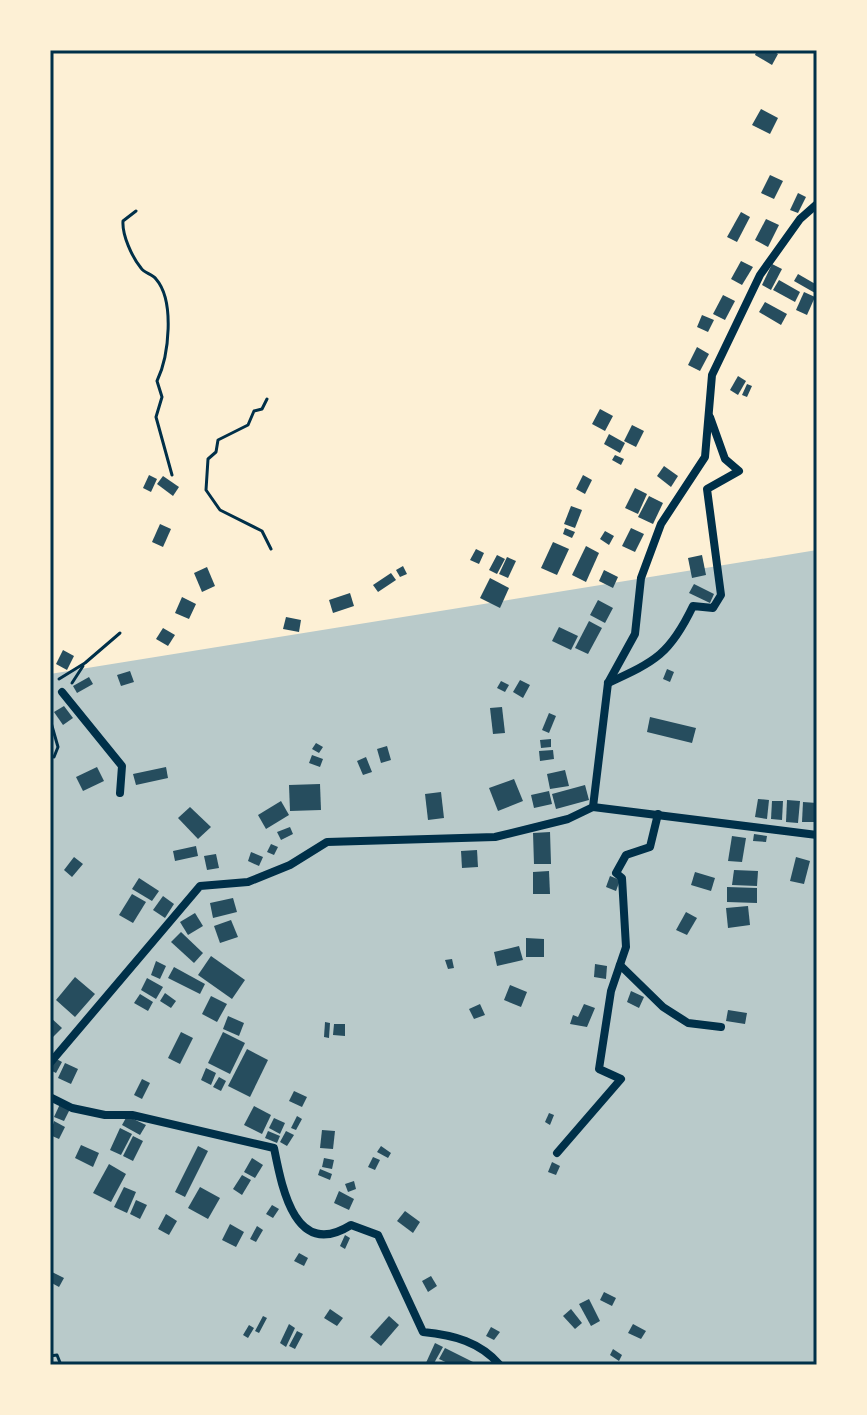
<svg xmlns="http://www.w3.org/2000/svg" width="867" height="1415" font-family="Karla,sans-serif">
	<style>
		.green { fill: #b9caca }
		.building { fill: #264d5e }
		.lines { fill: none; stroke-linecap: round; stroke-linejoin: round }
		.path { stroke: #003049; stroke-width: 3 }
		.minor { stroke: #003049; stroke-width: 8 }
		.neatline { fill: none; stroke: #003049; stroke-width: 3 }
	</style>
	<rect width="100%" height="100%" fill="#fdf0d5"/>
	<polygon class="green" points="817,550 817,1365 50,1365 50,674"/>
	<g class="building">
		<polygon points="757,50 771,50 778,54 772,65 755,55"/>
		<polygon points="761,109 778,118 770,134 752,125"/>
		<polygon points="770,175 783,181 774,199 761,193"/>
		<polygon points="798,193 806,197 798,213 790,210"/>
		<polygon points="741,212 750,217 737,242 727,237"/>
		<polygon points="766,219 779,225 768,247 755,240"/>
		<polygon points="741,261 753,267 742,285 731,279"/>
		<polygon points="772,264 782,269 771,290 762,285"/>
		<polygon points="798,274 817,285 815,293 794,281"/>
		<polygon points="779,280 800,292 795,302 773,290"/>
		<polygon points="804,292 815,297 807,315 796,310"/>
		<polygon points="723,295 735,301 725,320 713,314"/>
		<polygon points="765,302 787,314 781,325 759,312"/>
		<polygon points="702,315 714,320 708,332 697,327"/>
		<polygon points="697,347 709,354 700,371 688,365"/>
		<polygon points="738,376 746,381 738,395 730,390"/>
		<polygon points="747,384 752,386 747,397 742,395"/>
		<polygon points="600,409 613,416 605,431 592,424"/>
		<polygon points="632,425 644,431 636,447 624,441"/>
		<polygon points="609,434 625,443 620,453 604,444"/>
		<polygon points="615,455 624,459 621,465 612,460"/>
		<polygon points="664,466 678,476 671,487 657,476"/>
		<polygon points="149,475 157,479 151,492 143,488"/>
		<polygon points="583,475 592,480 585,494 576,489"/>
		<polygon points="163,476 179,487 173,496 157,484"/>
		<polygon points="635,488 647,494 638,514 625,508"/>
		<polygon points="649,496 663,503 653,524 638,517"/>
		<polygon points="571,506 582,510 575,528 564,524"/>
		<polygon points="160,524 171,529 163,547 152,542"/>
		<polygon points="565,528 575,532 572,538 563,534"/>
		<polygon points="631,528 644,534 635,552 622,546"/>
		<polygon points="605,531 614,536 609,545 600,539"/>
		<polygon points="553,542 569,549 557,575 541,568"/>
		<polygon points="586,546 599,553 586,582 572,575"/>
		<polygon points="476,549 484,553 479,564 470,560"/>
		<polygon points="497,555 505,559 497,574 489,570"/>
		<polygon points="702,555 706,575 692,578 688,558"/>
		<polygon points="507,557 516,561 508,578 499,574"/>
		<polygon points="403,566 407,574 400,577 396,570"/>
		<polygon points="207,567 215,586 202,592 194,573"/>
		<polygon points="604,570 618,577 613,588 599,581"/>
		<polygon points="391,573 396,580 378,592 373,585"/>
		<polygon points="490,578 509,588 500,608 480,598"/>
		<polygon points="694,584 714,594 710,603 689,593"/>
		<polygon points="350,593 354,606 333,613 329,600"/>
		<polygon points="182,597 196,604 189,619 175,613"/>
		<polygon points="598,600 613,608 605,623 590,615"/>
		<polygon points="286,617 301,620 299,632 283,629"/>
		<polygon points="589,621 602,628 588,654 575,648"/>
		<polygon points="559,627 578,636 571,650 552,641"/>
		<polygon points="163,628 175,635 168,646 156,639"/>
		<polygon points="63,650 74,656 67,670 56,664"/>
		<polygon points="667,669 674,672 670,682 663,679"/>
		<polygon points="130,671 134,682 121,686 117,675"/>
		<polygon points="89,677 93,684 77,693 73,686"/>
		<polygon points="520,680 530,685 523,698 513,692"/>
		<polygon points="501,681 509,685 505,692 497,688"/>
		<polygon points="64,706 73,718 63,725 54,712"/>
		<polygon points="502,707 505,733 493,734 490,708"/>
		<polygon points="549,713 556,716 549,733 542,730"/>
		<polygon points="650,717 696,728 692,743 647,732"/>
		<polygon points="551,739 551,747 541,748 540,740"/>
		<polygon points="316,743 323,747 319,753 312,749"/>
		<polygon points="387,746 391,760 381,763 377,749"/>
		<polygon points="553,750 554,759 540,761 539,751"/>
		<polygon points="312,755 323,759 320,767 309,763"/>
		<polygon points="366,757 372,772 363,775 357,761"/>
		<polygon points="97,767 104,781 83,791 76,777"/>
		<polygon points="166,767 168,778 136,785 133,774"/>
		<polygon points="565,770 569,786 550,789 547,774"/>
		<polygon points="514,779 523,801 498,811 489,788"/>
		<polygon points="320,784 321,810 290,811 289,785"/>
		<polygon points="585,785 589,800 556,809 552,794"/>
		<polygon points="549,791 552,804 534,808 531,795"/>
		<polygon points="441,792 444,818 428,820 425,794"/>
		<polygon points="758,799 769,800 767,819 755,817"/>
		<polygon points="787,800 800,801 798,823 786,822"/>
		<polygon points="281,801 289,815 266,829 258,815"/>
		<polygon points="772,801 783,801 782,820 771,819"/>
		<polygon points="803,802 817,803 817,822 802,822"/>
		<polygon points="190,807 211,827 198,839 178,818"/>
		<polygon points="290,827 293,834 281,840 277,832"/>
		<polygon points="550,832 551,864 534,864 533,833"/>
		<polygon points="754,834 767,836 766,842 753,841"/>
		<polygon points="732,836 746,838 742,862 728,861"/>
		<polygon points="271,844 278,847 274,855 267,852"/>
		<polygon points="196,846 198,856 175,861 173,851"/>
		<polygon points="477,850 478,867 462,868 461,851"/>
		<polygon points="251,852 263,857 259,866 248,861"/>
		<polygon points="216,854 219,868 207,870 204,856"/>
		<polygon points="74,857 83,864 72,877 64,870"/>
		<polygon points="796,857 810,861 804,884 790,881"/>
		<polygon points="734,870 758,871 757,886 732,885"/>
		<polygon points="549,871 550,894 533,894 533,872"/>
		<polygon points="695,872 715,878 711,891 691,885"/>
		<polygon points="610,876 620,880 616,891 606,887"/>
		<polygon points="139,878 159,891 152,901 132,889"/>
		<polygon points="727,887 757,888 757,903 727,902"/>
		<polygon points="132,894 146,902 133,923 119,915"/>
		<polygon points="163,896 174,904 165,918 153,910"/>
		<polygon points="233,898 237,912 213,918 210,903"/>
		<polygon points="748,906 750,925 728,928 726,908"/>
		<polygon points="686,912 697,918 687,935 676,930"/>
		<polygon points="195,913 203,926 188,935 180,922"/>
		<polygon points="231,920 238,937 220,943 214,926"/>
		<polygon points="181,932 203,953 194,963 171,942"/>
		<polygon points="526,938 544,939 544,957 526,957"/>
		<polygon points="519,946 523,960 497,966 494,952"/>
		<polygon points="211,956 245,980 232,999 198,975"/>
		<polygon points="452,959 454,968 448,969 445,960"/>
		<polygon points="156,961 166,966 160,979 151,975"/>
		<polygon points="595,964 607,966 606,979 594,977"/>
		<polygon points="174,967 205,984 200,994 168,978"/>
		<polygon points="75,977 95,994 75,1017 56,1000"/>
		<polygon points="147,978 163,987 156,999 141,990"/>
		<polygon points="510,985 527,992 521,1007 504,1000"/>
		<polygon points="631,991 644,997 639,1008 627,1002"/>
		<polygon points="165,993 176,1001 171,1008 160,1001"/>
		<polygon points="140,994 153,1002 148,1011 134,1003"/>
		<polygon points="211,996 227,1004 217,1022 202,1014"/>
		<polygon points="480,1004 485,1015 474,1019 469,1009"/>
		<polygon points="584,1004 595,1008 587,1027 570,1024 573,1015 578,1017"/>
		<polygon points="728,1010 747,1013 745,1024 726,1021"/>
		<polygon points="228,1016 244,1023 239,1036 223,1029"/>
		<polygon points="50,1017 62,1028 50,1040"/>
		<polygon points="325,1022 330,1023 329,1038 324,1037"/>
		<polygon points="334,1024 345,1024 345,1036 333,1035"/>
		<polygon points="181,1032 193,1038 180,1064 168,1058"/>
		<polygon points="223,1032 245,1043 230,1074 208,1063"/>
		<polygon points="247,1049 268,1060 250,1097 228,1086"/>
		<polygon points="53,1057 62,1062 56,1073 50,1070"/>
		<polygon points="65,1063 78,1069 71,1084 58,1078"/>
		<polygon points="206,1068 216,1073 211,1085 201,1080"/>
		<polygon points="219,1077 226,1081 221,1091 213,1087"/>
		<polygon points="142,1079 150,1083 142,1099 134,1095"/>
		<polygon points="294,1091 307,1097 302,1107 289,1101"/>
		<polygon points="60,1104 70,1109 64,1121 54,1117"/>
		<polygon points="254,1106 271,1115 262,1134 244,1125"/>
		<polygon points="549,1113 554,1115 550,1125 545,1122"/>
		<polygon points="127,1116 146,1125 140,1135 122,1125"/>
		<polygon points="297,1116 302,1119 296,1130 291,1128"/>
		<polygon points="274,1118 285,1123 280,1134 269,1128"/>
		<polygon points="54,1121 65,1127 59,1139 50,1135"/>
		<polygon points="120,1128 132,1134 121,1155 110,1150"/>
		<polygon points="322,1130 335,1131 333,1149 320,1148"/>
		<polygon points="268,1131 280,1136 277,1143 265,1138"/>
		<polygon points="286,1131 294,1135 287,1146 280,1142"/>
		<polygon points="133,1136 143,1141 133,1161 123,1156"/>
		<polygon points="81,1145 99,1153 93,1167 75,1158"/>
		<polygon points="198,1146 208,1151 185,1197 175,1192"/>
		<polygon points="381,1146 391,1153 388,1158 377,1152"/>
		<polygon points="373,1157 380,1160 375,1170 368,1167"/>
		<polygon points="252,1158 263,1165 255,1178 244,1172"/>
		<polygon points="324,1158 334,1160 332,1169 322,1167"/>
		<polygon points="552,1162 560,1166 556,1175 548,1172"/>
		<polygon points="109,1164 126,1174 111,1202 93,1193"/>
		<polygon points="320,1169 332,1174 330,1180 318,1175"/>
		<polygon points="242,1175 251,1180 242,1195 233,1189"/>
		<polygon points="354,1181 356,1189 348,1192 345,1184"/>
		<polygon points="124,1187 136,1192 127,1213 114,1207"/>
		<polygon points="200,1187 220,1198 208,1219 188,1208"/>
		<polygon points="339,1191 354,1199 349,1210 334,1203"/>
		<polygon points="136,1200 147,1205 140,1219 130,1214"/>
		<polygon points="272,1205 279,1209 273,1218 266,1214"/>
		<polygon points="405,1211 420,1222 413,1233 397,1221"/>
		<polygon points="166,1214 177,1221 169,1235 158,1229"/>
		<polygon points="230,1224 244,1232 236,1247 222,1240"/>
		<polygon points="257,1226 263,1230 256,1242 250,1239"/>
		<polygon points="345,1235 350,1238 345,1249 340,1246"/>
		<polygon points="299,1253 308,1258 304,1266 294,1261"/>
		<polygon points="50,1271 64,1278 59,1287 50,1282"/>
		<polygon points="431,1276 437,1286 428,1292 422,1281"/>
		<polygon points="604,1292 616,1298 612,1306 600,1300"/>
		<polygon points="589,1299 600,1321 591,1326 579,1304"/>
		<polygon points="330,1309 343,1318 337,1326 324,1318"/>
		<polygon points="571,1309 582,1323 575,1329 563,1316"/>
		<polygon points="263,1316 267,1318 259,1333 255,1331"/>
		<polygon points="389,1316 399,1325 381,1346 370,1337"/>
		<polygon points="289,1324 295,1328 286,1347 280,1343"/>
		<polygon points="633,1324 646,1331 641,1339 628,1333"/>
		<polygon points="249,1325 254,1328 248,1338 243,1335"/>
		<polygon points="491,1327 500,1332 494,1340 486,1336"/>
		<polygon points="297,1331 303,1334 295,1349 289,1346"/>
		<polygon points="435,1343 443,1347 433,1365 425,1365"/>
		<polygon points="445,1348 479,1365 452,1365 439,1359"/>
		<polygon points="613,1349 622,1355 619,1361 610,1355"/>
	</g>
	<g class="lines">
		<g class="path">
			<path d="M 136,211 L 123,221 C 122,235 132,257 141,268 C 144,273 152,274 156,279 C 175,301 169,356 157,381 L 162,397 L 156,417 L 172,475"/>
			<polyline points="267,399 262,409 254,411 248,425 218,440 216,452 208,459 206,490 220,510 262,531 271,549"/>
			<polyline points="59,679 85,663 120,633"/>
			<polyline points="72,683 83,666"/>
			<polyline points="50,719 58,747 54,757"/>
			<polyline points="50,1356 57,1355 61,1365"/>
		</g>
		<g class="minor">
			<path d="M 608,683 C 656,661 670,654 693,606 L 713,608 L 721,595 L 707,489 L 739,471 L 725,459 L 710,417"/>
			<polyline points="62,692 122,766 120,793"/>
			<polyline points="593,807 817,835"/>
			<polyline points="620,965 663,1007 688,1023 721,1027"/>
			<polyline points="50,1063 200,886 248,882 290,865 327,842 495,837 568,819 593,807 608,683 635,634 641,578 661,524 705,457 712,375 760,275 800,219 817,204"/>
			<path d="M 50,1097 L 72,1108 L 105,1115 L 132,1115 L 274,1148 C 282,1188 295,1260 351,1225 L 378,1235 L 423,1332 C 454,1335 480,1342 500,1365"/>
			<polyline points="557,1153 621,1079 599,1069 611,991 626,947 622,878 616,873 626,855 650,847 658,814"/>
		</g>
	</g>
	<rect width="867" height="1415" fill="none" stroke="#fdf0d5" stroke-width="104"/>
	<rect x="52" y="52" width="763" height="1311" class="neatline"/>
</svg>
